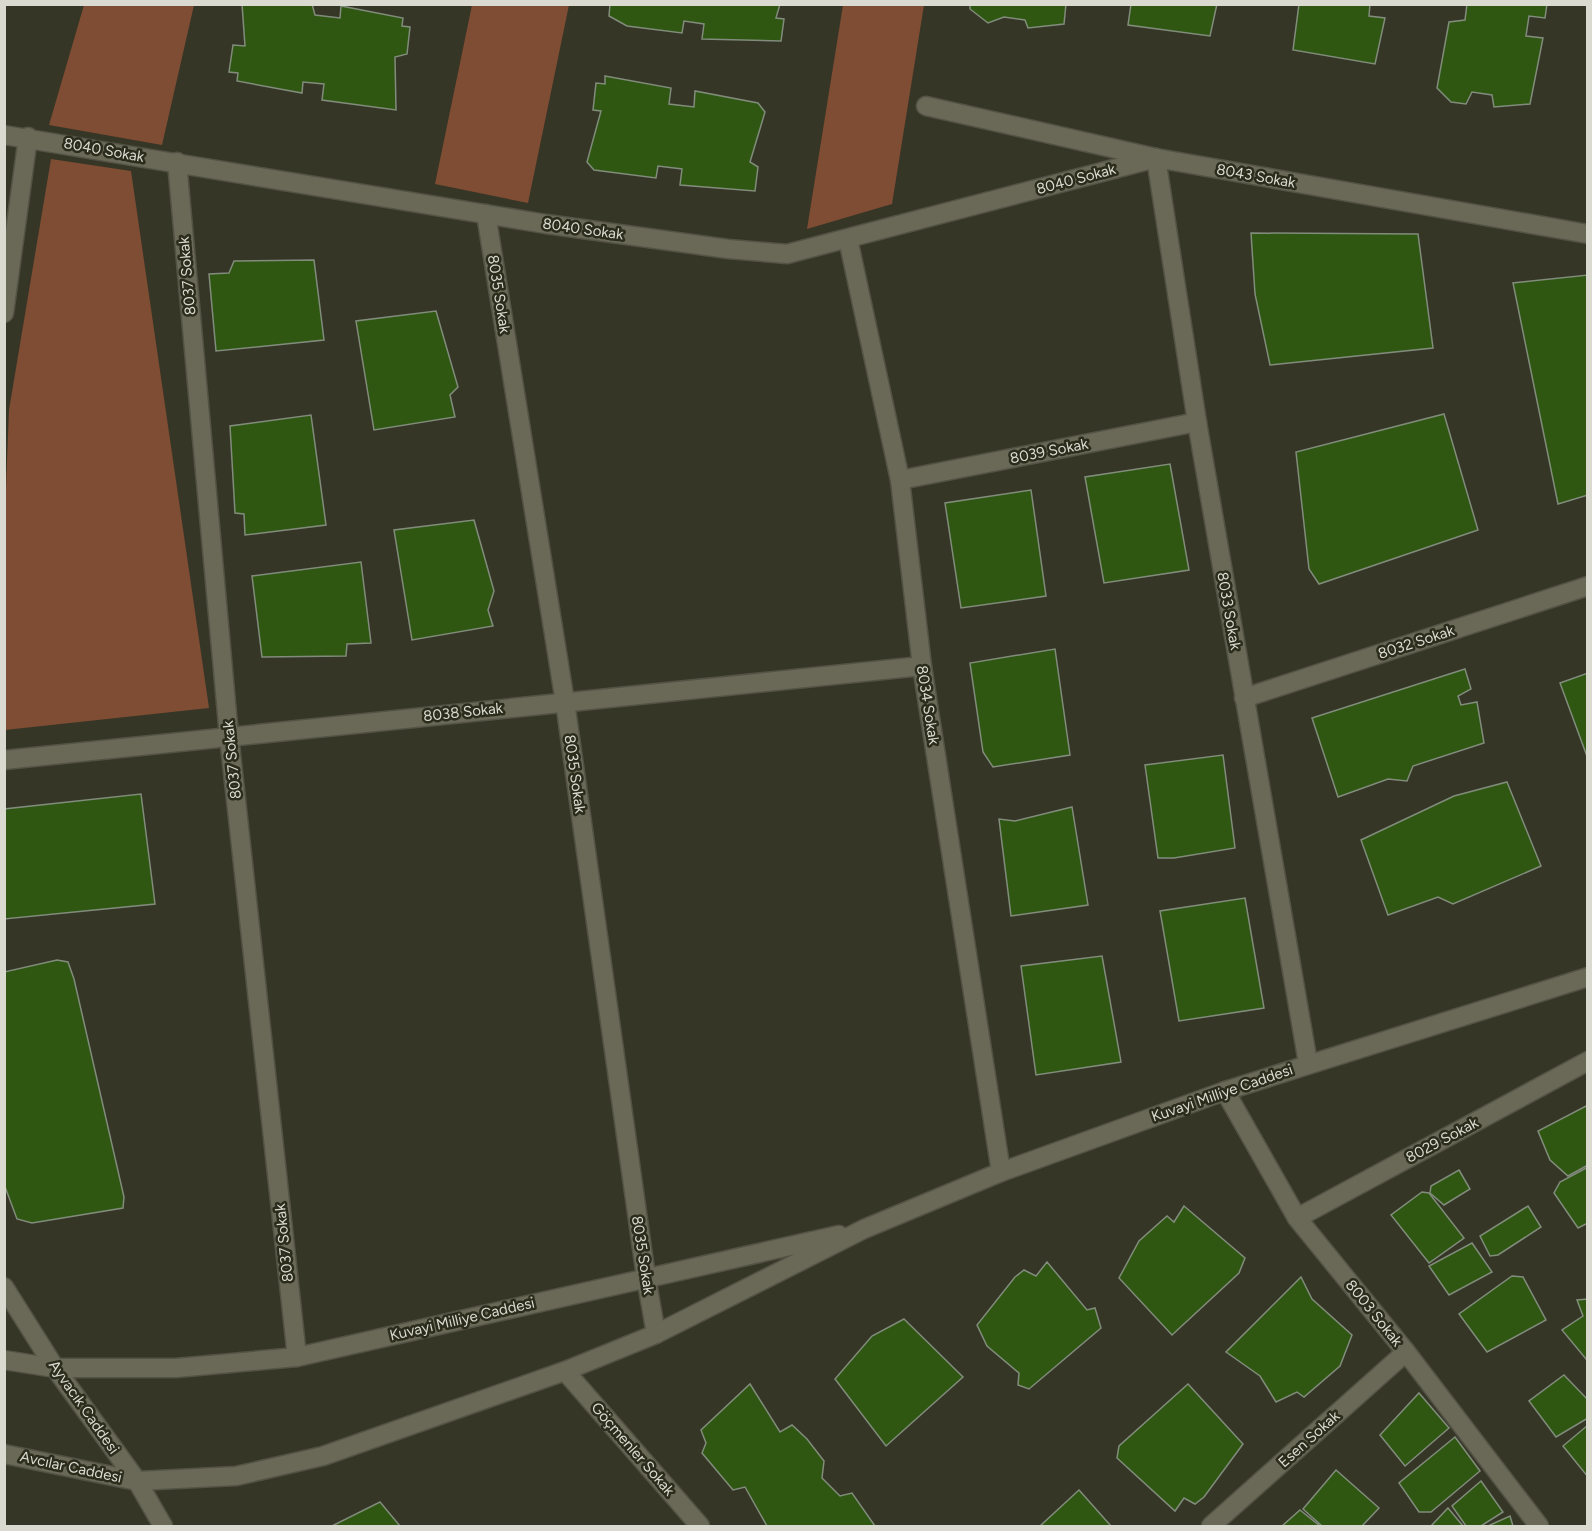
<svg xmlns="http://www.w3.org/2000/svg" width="1592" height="1531" font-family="Figtree,sans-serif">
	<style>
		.green { fill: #7f4c34 }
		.building { fill: #2f5712; stroke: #818c7c; stroke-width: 1.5 }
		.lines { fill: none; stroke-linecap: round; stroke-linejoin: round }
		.street-casing { stroke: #535245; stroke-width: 21 }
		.secondary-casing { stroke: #535245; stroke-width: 21 }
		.street { stroke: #6a6958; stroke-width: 18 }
		.secondary { stroke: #6a6958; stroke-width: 18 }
		.labels { text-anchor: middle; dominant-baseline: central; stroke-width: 5; stroke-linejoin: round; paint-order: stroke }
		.street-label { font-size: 15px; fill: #dadad0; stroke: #2c2c1c }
	</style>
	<rect width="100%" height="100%" fill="#363626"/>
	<g class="green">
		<polygon points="84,5 194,5 162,145 49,125"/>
		<polygon points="472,5 569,5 528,203 435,184"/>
		<polygon points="843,5 924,5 892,204 807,229"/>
		<polygon points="51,159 131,171 209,708 5,730 4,540 9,410"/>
	</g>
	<g class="building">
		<polygon points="242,4 312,4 315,15 340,18 341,6 403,18 402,26 410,27 407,54 395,57 396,110 322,100 324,84 303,82 302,93 237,81 238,73 229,72 233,45 245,46"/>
		<polygon points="610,4 780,4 776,18 784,19 781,41 702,39 704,24 684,21 682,33 627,26 609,16"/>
		<polygon points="970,4 1066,4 1064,24 1028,28 1025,20 1004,17 988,23 970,9"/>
		<polygon points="1131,4 1217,4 1210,36 1128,25"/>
		<polygon points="1299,4 1370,4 1369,16 1385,18 1375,64 1293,50"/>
		<polygon points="1467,4 1547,4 1545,18 1529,16 1526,36 1543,38 1530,104 1494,107 1492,95 1472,92 1466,104 1451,102 1437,88 1449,22 1465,20"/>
		<polygon points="605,76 671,88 669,104 694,107 695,91 758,103 765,112 750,162 758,167 755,191 680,185 682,169 658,166 656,178 594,170 587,162 601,111 593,110 596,83 605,84"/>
		<polygon points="1251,233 1418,234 1433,348 1270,365 1255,294"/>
		<polygon points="314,260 324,340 216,351 209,274 229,273 234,261"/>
		<polygon points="1588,275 1588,495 1558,504 1513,283"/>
		<polygon points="436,311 458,387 450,395 455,417 374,430 356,321"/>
		<polygon points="1444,414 1478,530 1319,584 1309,569 1296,452"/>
		<polygon points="311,415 326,525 245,535 244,514 235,513 230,426"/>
		<polygon points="1170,464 1189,570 1104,583 1085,477"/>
		<polygon points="1031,490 1046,596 961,608 945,503"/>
		<polygon points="474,520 494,591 488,610 493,626 412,640 394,530"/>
		<polygon points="361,562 371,643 347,644 346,656 262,657 252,576"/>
		<polygon points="1055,649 1070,755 993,767 983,752 970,663"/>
		<polygon points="1465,669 1471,689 1458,696 1461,705 1477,702 1484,743 1413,766 1407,781 1388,779 1338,797 1312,718"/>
		<polygon points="1588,673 1588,759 1560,683"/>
		<polygon points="1223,755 1235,848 1174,858 1158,858 1145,765"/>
		<polygon points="1507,782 1541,866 1453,904 1438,897 1388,915 1361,840 1454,796"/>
		<polygon points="141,794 155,904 4,919 4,809"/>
		<polygon points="1072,807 1088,905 1011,916 999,819 1015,821"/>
		<polygon points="1245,898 1264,1008 1179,1021 1160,911"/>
		<polygon points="1102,956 1121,1062 1036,1075 1021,966"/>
		<polygon points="57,960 68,962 74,979 124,1197 123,1208 32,1223 17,1219 4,1184 4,972"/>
		<polygon points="1588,1105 1588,1165 1568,1176 1550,1160 1538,1131"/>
		<polygon points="1588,1167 1588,1223 1578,1228 1554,1193 1560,1182"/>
		<polygon points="1459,1170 1470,1189 1444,1205 1430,1193 1431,1186"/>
		<polygon points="1422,1192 1429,1193 1464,1238 1429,1263 1391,1215"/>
		<polygon points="1184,1206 1245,1258 1239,1273 1172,1335 1119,1278 1139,1241 1167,1216 1174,1222"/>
		<polygon points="1528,1206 1541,1227 1498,1255 1490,1256 1480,1236"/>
		<polygon points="1472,1243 1492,1272 1449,1295 1429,1266"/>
		<polygon points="1047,1262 1087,1310 1095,1308 1101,1328 1029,1389 1018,1385 1019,1373 987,1346 977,1325 1015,1277 1024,1270 1036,1276"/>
		<polygon points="1512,1276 1523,1277 1546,1320 1487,1352 1459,1314"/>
		<polygon points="1301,1277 1312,1299 1352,1335 1340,1366 1304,1397 1297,1392 1276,1402 1260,1376 1226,1352"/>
		<polygon points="1588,1299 1588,1357 1586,1359 1562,1330 1583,1316 1577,1300"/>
		<polygon points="904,1319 963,1377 886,1446 835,1379 872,1336"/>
		<polygon points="1564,1375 1588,1400 1588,1418 1556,1437 1529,1401"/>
		<polygon points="750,1384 780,1432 792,1425 807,1439 824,1461 822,1478 840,1496 852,1493 875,1526 767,1526 745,1487 733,1490 702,1453 706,1443 701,1430"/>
		<polygon points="1188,1384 1243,1444 1204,1497 1195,1504 1184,1498 1175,1511 1117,1458 1119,1446"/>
		<polygon points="1419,1393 1449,1428 1405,1466 1380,1435"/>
		<polygon points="1588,1425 1588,1477 1563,1446"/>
		<polygon points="1455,1437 1480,1471 1431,1512 1419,1512 1399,1483"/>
		<polygon points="1336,1470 1379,1508 1362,1526 1322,1526 1303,1509"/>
		<polygon points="1481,1481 1503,1512 1481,1526 1466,1526 1452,1506"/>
		<polygon points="1079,1490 1111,1526 1040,1526"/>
		<polygon points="380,1502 400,1526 332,1526"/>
		<polygon points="1448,1508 1463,1526 1431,1526"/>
		<polygon points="1300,1510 1320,1526 1282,1526"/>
		<polygon points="1510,1516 1513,1526 1488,1526"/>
	</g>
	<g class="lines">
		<g class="street-casing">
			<g id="street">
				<polyline points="926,106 1156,158 1588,234"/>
				<polyline points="4,135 546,224 728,249 787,254 1156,158"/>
				<polyline points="1156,158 1197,422 1308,1063"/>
				<polyline points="177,162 229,736 297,1357"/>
				<polyline points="486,214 565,702 646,1277 656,1334"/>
				<polyline points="848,239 900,480 922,666 1001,1172"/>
				<polyline points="4,313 28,137"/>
				<polyline points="900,480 1197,422"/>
				<polyline points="1244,698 1588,586"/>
				<polyline points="4,760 922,666"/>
				<polyline points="1225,1091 1297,1218 1406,1352 1539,1526"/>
				<polyline points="1297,1218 1588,1061"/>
				<polyline points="565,1371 700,1526"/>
				<polyline points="1211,1526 1406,1352"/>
			</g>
		</g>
		<g class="secondary-casing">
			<g id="secondary">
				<polyline points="4,1287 55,1368 137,1481 163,1526"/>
				<polyline points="4,1360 55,1368 176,1368 297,1357 839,1235"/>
				<polyline points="4,1454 137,1481 236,1476 323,1456 565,1371 656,1334 864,1229 1001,1172 1225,1091 1588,977"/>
			</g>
		</g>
		<use href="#street" class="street"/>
		<use href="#secondary" class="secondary"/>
	</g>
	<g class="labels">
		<g class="street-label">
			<text transform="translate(104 150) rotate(10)">8040 Sokak</text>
			<text transform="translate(1256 176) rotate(10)">8043 Sokak</text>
			<text transform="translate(1076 179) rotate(-15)">8040 Sokak</text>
			<text transform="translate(583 229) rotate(8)">8040 Sokak</text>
			<text transform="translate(187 276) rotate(-95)">8037 Sokak</text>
			<text transform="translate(499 294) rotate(81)">8035 Sokak</text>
			<text transform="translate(1049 451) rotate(-11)">8039 Sokak</text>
			<text transform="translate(1229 611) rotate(80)">8033 Sokak</text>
			<text transform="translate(1416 642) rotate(-18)">8032 Sokak</text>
			<text transform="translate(928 705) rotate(81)">8034 Sokak</text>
			<text transform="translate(463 712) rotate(-6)">8038 Sokak</text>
			<text transform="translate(232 760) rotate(-96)">8037 Sokak</text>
			<text transform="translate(575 774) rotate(82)">8035 Sokak</text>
			<text transform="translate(1222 1093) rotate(-19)">Kuvayi Milliye Caddesi</text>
			<text transform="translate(1442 1140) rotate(-28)">8029 Sokak</text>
			<text transform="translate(284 1243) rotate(-96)">8037 Sokak</text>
			<text transform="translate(643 1255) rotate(81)">8035 Sokak</text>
			<text transform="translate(1374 1313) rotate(51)">8003 Sokak</text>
			<text transform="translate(462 1319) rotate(-13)">Kuvayi Milliye Caddesi</text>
			<text transform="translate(84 1407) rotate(55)">Ayvacık Caddesi</text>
			<text transform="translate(1309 1439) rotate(-42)">Esen Sokak</text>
			<text transform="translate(633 1449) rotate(49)">Göçmenler Sokak</text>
			<text transform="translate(71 1467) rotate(12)">Avcılar Caddesi</text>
		</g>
	</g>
	<rect width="1592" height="1531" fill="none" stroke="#dadad0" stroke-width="12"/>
</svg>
